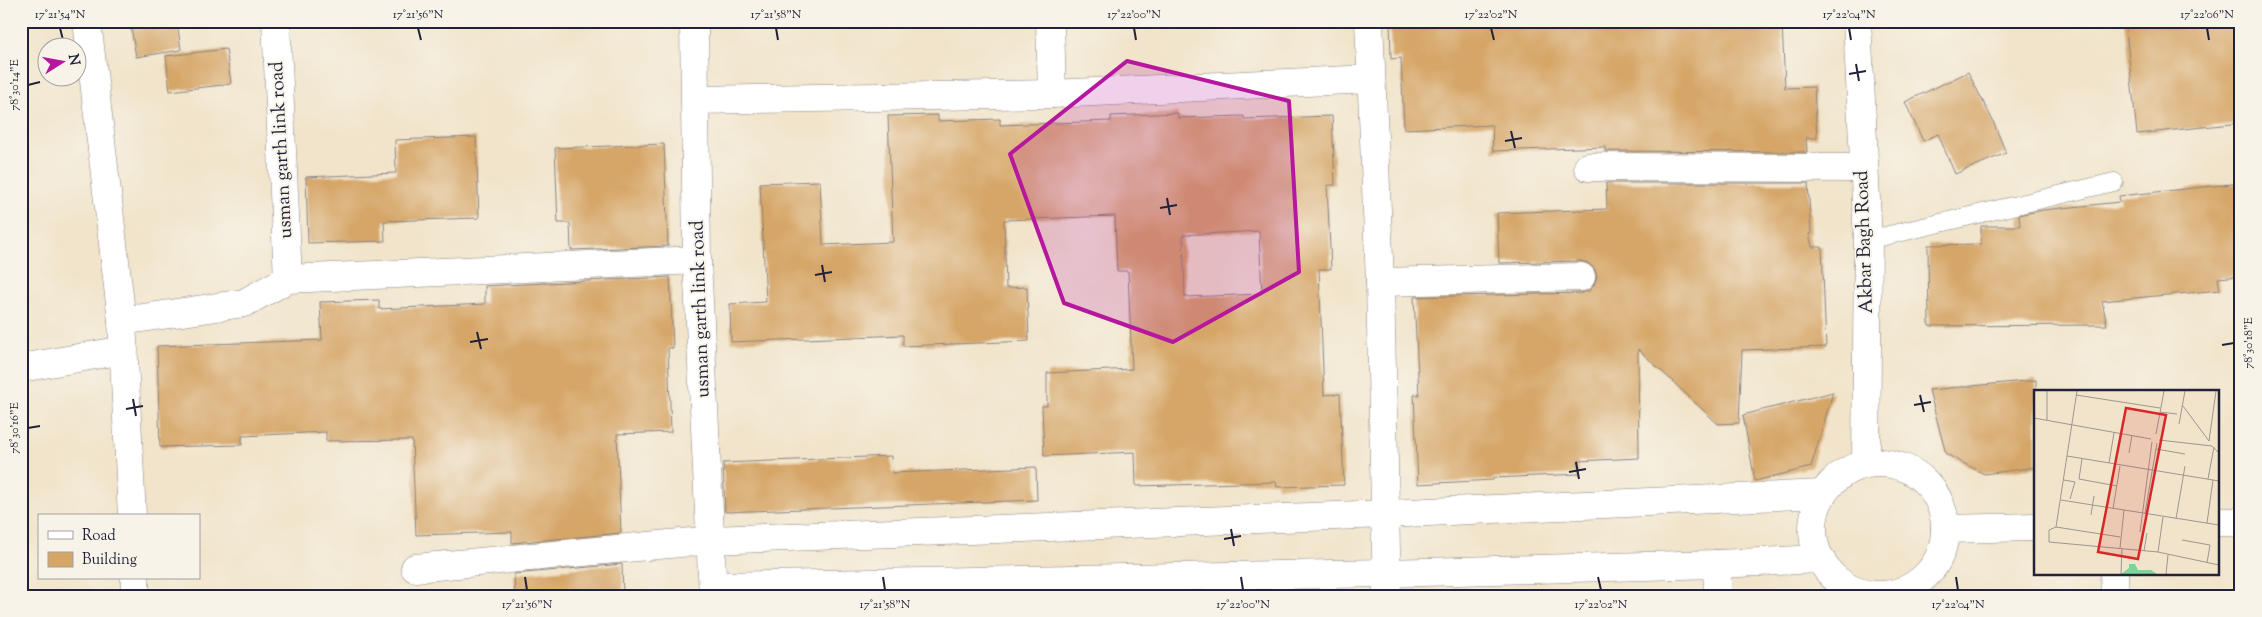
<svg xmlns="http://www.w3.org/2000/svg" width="2262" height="617" font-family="'Sorts Mill Goudy',serif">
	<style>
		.building { fill: #d6a667; fill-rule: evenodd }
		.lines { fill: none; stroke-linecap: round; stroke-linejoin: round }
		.service-casing { stroke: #8a8382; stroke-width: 19 }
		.minor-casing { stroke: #8a8382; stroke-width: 29 }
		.tertiary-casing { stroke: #8a8382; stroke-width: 29 }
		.service { stroke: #fff; stroke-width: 18 }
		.minor { stroke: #fff; stroke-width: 28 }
		.tertiary { stroke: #fff; stroke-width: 28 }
		.marked { fill: #b5179e; fill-opacity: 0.2; stroke: #b5179e; stroke-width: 4; stroke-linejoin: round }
		.ticks { fill: none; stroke: #22223b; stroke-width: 2 }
		.labels { text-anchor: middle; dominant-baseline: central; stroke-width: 4; stroke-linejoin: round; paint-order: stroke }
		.street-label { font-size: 19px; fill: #22223b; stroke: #f7f3e8 }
		.inset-road { fill: none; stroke: #9e9691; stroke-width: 1 }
		.view { fill: #d62828; fill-opacity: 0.15; stroke: #d62828; stroke-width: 2.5 }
		.inset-edge { fill: none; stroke: #22223b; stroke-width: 2.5 }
		.neatline { fill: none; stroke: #22223b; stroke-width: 2 }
		.ticks-label { font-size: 12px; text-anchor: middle; fill: #22223b }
	</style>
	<rect width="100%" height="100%" fill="#f7f3e8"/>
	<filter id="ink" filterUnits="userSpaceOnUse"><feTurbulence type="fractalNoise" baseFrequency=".02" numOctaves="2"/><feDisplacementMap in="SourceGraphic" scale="10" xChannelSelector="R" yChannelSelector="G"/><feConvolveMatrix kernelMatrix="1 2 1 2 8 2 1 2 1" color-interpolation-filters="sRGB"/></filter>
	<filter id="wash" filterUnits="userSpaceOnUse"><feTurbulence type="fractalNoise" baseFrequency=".0096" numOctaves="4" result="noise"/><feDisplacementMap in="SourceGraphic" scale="20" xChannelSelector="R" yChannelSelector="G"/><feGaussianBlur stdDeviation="1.12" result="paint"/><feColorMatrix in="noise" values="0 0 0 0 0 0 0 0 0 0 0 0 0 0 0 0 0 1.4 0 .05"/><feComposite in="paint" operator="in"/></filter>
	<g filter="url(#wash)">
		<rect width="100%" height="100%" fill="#f1e4ca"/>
		<g id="blocks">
			<g class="building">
				<polygon points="130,21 177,21 181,50 136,57"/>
				<polygon points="1390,21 1684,21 1685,27 1782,23 1785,88 1814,87 1817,138 1806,138 1807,152 1605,151 1605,147 1493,151 1492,125 1404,129 1401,58 1391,59"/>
				<polygon points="2125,21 2183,21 2183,28 2241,22 2241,123 2137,134"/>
				<polygon points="226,49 231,84 170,91 166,56"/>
				<polygon points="1968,72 1992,119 2006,153 1955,174 1938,134 1923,141 1905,102"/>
				<path d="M 1178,113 L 1178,118 L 1244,116 L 1244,119 L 1332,116 L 1335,185 L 1327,185 L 1331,269 L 1319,269 L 1324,395 L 1340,394 L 1344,485 L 1277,487 L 1276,482 L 1136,486 L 1135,452 L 1044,456 L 1042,406 L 1047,406 L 1047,373 L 1132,369 L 1128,271 L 1117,271 L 1115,216 L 1004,220 L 1006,288 L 1027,287 L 1029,341 L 903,346 L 903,335 L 731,342 L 730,304 L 766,302 L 760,183 L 820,181 L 823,245 L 893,242 L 888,116 L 938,115 L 938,121 L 1000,119 L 1000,125 L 1111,121 L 1111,116 ZM 1259,231 L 1262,294 L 1185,297 L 1183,235 Z"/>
				<polygon points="476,137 479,218 384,221 385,241 308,243 306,177 396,173 395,140"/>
				<polygon points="664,144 668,246 571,250 570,223 558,223 555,148"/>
				<polygon points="1606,183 1808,183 1811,233 1809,234 1812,247 1822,247 1826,347 1742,350 1739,423 1718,424 1638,349 1639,458 1578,461 1579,474 1493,478 1493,480 1418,484 1414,395 1419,395 1414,297 1581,293 1589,291 1594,285 1597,276 1594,268 1588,263 1581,261 1499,263 1497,213 1607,209"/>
				<polygon points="2241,183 2241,276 2218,278 2220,290 2102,301 2107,325 1929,326 1928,245 1981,244 1981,226 2020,226 2019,215 2043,210 2120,202 2119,196"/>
				<polygon points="670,277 673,348 668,348 671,432 617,434 621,533 512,543 512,532 416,535 412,440 326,441 326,432 242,436 242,445 160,447 157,346 322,340 320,302 379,300 379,309 485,304 485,286"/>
				<polygon points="2036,380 2036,467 1984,474 1946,454 1929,390"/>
				<polygon points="1833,392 1811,467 1755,481 1743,415"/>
				<polygon points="891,456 892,473 1036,467 1037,500 725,512 723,463"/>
				<polygon points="622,564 623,596 515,596 514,574"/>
			</g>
		</g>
	</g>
	<g filter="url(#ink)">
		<use href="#blocks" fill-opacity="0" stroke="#8a8382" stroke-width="1"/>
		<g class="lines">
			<g class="service-casing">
				<polyline id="service" points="1868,240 2114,182"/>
			</g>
			<g class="minor-casing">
				<g id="minor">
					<polyline points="87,21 122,321 132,516"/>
					<polyline points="276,21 288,279"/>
					<polyline points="694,21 697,260 713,596"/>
					<polyline points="1050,21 1052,94"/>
					<polyline points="1369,21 1380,282 1387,596"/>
					<polyline points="696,100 1052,94 1371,79"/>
					<polyline points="1588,167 1863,168"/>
					<polyline points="1380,282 1581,277"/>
					<polyline points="122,321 244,303 288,279 697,260"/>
					<polyline points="21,368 124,350"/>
					<polyline points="1717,564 1718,596"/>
					<polyline points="415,568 712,540 1385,514 1822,494"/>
					<polyline points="2114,573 2115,596"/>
					<polyline points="135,578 135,596"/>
					<polyline points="713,586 1386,573 1717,564 1821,559"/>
				</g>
			</g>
			<g class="tertiary-casing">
				<g id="tertiary">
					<polyline points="1857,21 1868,240 1866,463"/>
					<circle cx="1879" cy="529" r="66"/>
					<polyline points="2218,522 2241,522"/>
					<polyline points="1945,529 2036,527"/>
				</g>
			</g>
			<use href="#service" class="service"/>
			<use href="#minor" class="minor"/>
			<use href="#tertiary" class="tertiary"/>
		</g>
	</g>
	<path class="marked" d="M 1127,61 L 1289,101 L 1299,272 L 1173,342 L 1064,303 L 1010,154 Z"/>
	<path class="ticks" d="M 60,28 L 63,40M 418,28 L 421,40M 776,28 L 778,40M 1134,28 L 1136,40M 1491,28 L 1494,40M 1849,28 L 1851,40M 2207,28 L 2209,40M 1856,64 L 1859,81M 1849,74 L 1866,71M 28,85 L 40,82M 1511,131 L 1515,148M 1505,141 L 1522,138M 1167,198 L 1170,215M 1160,208 L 1177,205M 822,265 L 825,282M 815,275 L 832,272M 477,332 L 481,349M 470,342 L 488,339M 2222,345 L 2234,343M 1920,395 L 1924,412M 133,399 L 136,416M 1914,405 L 1931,402M 126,409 L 143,406M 28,428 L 40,426M 1576,462 L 1579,479M 1569,472 L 1586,469M 1231,529 L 1234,546M 1224,539 L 1241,536M 525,577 L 527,590M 883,577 L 885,590M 1241,577 L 1243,590M 1598,577 L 1601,590M 1956,577 L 1958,590"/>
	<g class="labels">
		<g class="street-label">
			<text transform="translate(282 150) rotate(-93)">usman garth link road</text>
			<text transform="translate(1865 242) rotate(-92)">Akbar Bagh Road</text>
			<text transform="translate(701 309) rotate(-92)">usman garth link road</text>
		</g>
	</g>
	<g transform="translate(2034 390)">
		<rect width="185" height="185" fill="#f1e4ca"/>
		<path d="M 95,174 L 101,174 L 104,180 L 117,180 L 123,184 L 87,184 L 95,178 Z" fill="#7dd59a"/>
		<path class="inset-road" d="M 43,1 L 22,137 L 86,147M 42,5 L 126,18M 149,16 L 175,51M 126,22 L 143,24M 0,28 L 117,49M 13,30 L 13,1M 145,34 L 151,1M 122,44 L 130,1M 125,50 L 178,56 L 185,63M 175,51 L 182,1M 122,59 L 151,64M 95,63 L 98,45M 33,66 L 185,91M 48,69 L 45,89 L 83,96M 75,73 L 80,43M 174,89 L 180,57M 30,90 L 41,92 L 36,109M 27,110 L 185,135M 79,119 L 86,76M 111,123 L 123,53M 57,125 L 60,106M 142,129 L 151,76M 173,133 L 179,90M 22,137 L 15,140 L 15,152 L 124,162 L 185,175M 106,142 L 118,52M 148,150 L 176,155 L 173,173M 86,158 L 90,120M 110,161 L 113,143M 124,162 L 129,127M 87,184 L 88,159M 132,184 L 134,165"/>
		<path class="view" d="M 92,18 L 132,25 L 104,169 L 64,162 Z"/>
		<rect width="185" height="185" class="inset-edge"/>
	</g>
	<rect width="2262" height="617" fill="none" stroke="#f7f3e8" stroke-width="55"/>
	<rect x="38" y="514" width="162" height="65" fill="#f7f3e8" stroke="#a29fa3"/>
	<rect x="48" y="531" width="25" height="8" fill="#ffffff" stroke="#a29fa3"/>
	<text x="82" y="540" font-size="15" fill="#22223b">Road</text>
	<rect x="48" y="552" width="25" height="15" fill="#d6a667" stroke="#a29fa3"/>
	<text x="82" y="564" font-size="15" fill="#22223b">Building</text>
	<g transform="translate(62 62) rotate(79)"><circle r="24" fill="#f7f3e8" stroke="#a29fa3"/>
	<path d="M0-4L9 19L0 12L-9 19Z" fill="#b5179e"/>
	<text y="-8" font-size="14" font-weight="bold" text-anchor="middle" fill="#22223b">N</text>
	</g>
	<rect x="28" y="28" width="2206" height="562" class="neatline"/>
	<g class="ticks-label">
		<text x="60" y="18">17°21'54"N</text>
		<text x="418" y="18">17°21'56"N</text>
		<text x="776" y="18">17°21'58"N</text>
		<text x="1134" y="18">17°22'00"N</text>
		<text x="1491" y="18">17°22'02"N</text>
		<text x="1849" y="18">17°22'04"N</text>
		<text x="2207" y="18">17°22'06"N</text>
		<text transform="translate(14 85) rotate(-90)" y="4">78°30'14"E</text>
		<text transform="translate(2248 343) rotate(-90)" y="4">78°30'18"E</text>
		<text transform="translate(14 428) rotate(-90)" y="4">78°30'16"E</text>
		<text x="527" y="608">17°21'56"N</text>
		<text x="885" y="608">17°21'58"N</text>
		<text x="1243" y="608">17°22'00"N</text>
		<text x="1601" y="608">17°22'02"N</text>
		<text x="1958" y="608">17°22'04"N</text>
	</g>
</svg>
